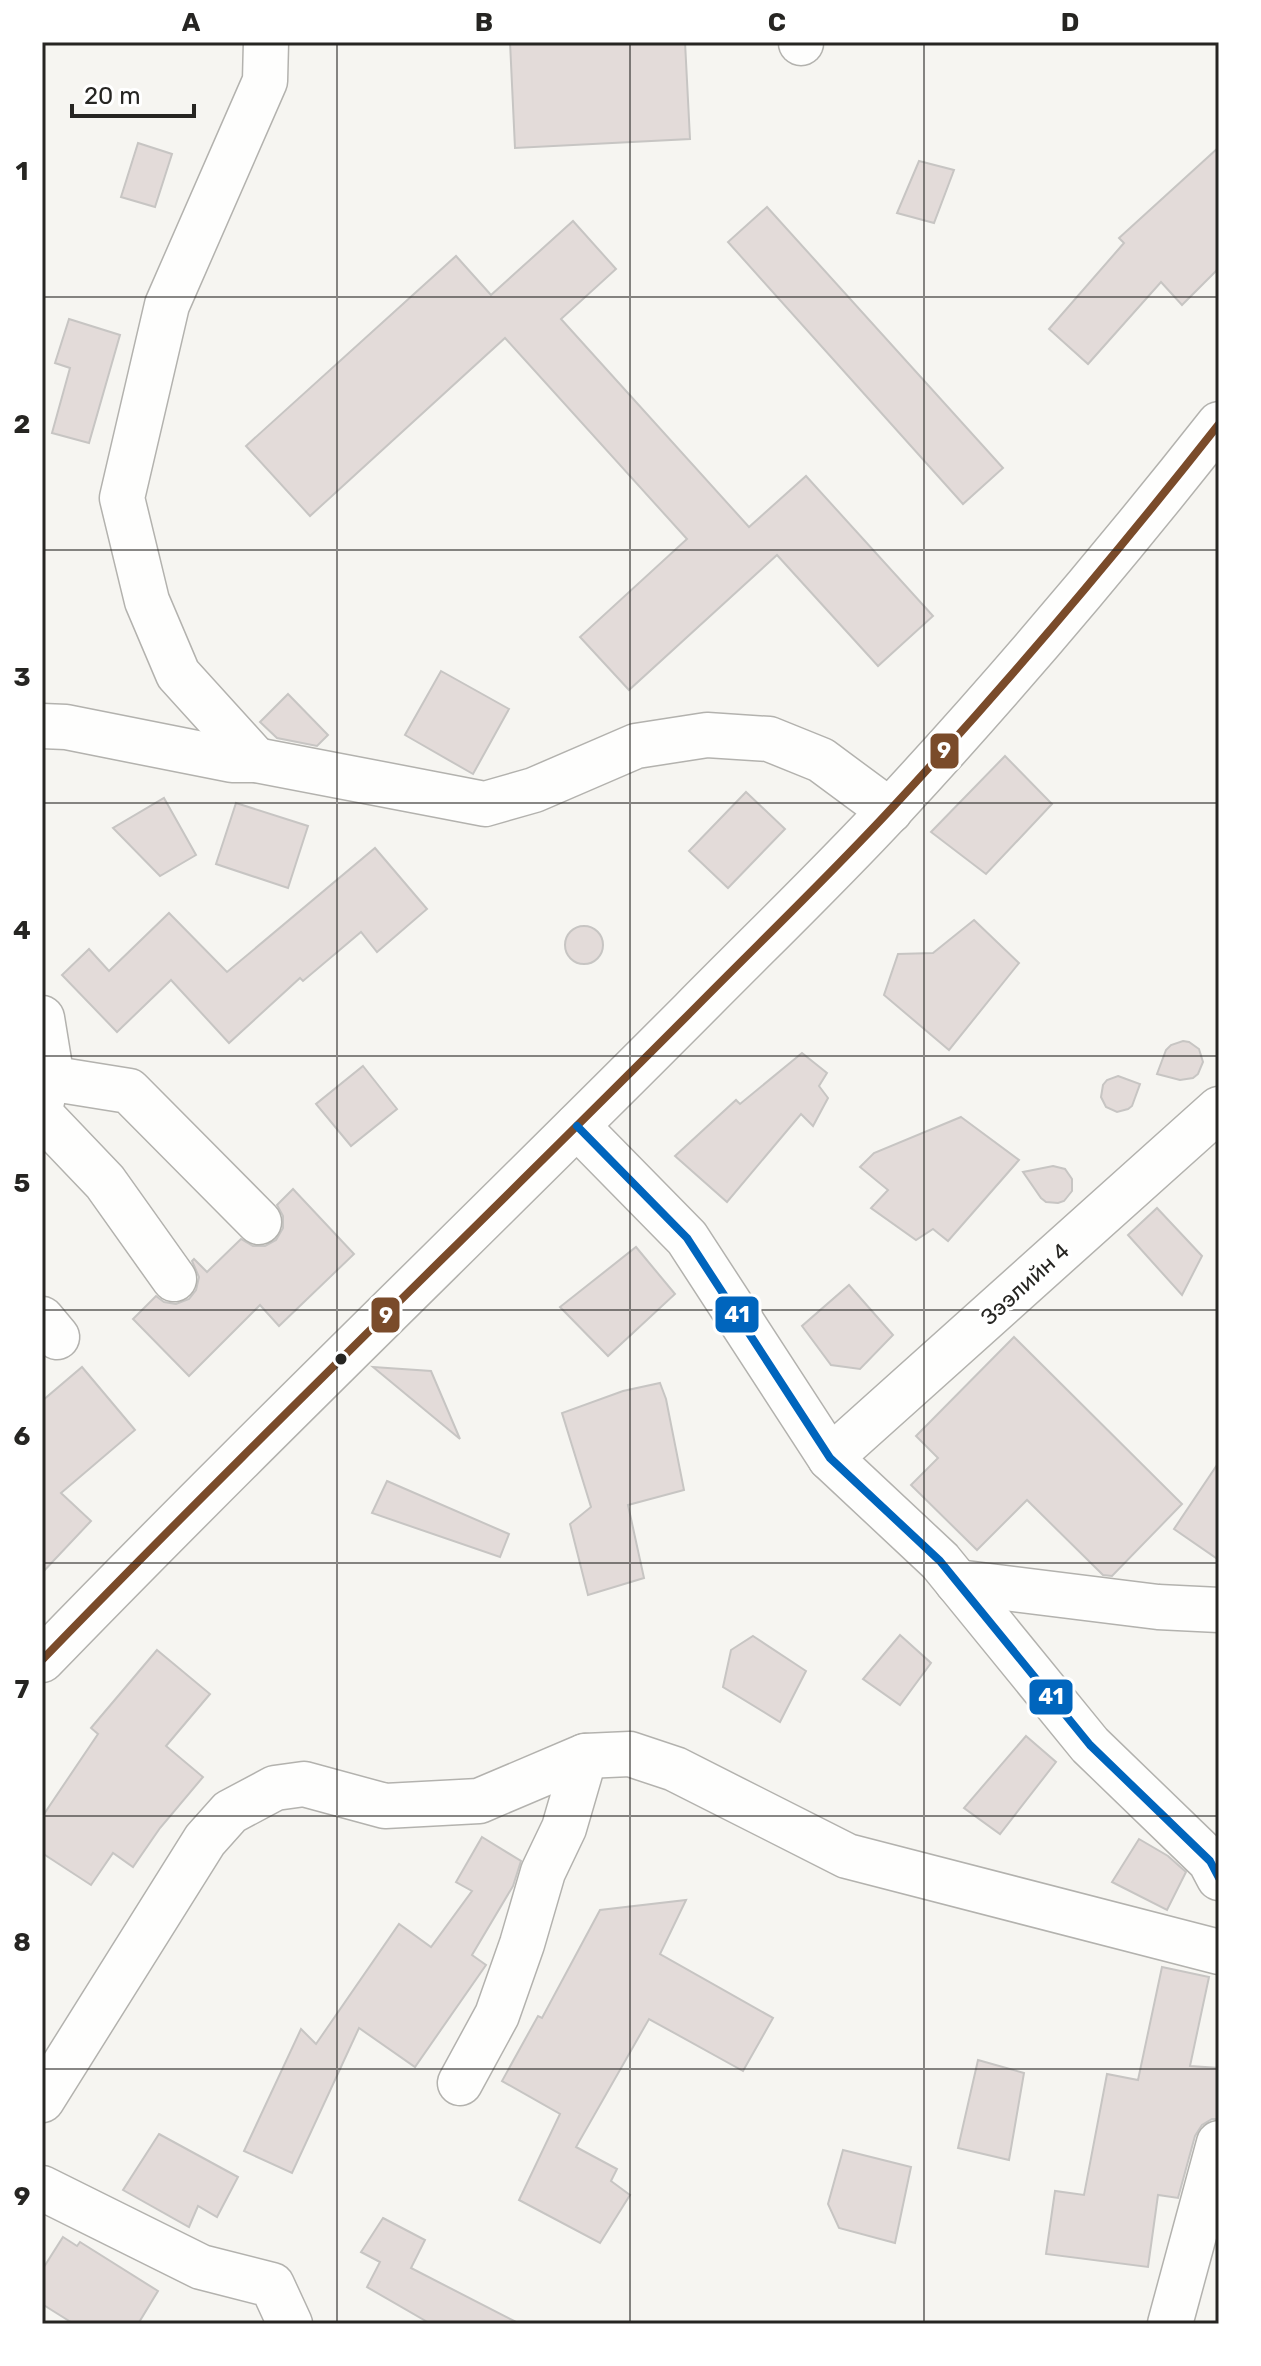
<svg xmlns="http://www.w3.org/2000/svg" width="1261" height="2366" font-family="Rubik,sans-serif">
	<style>
		.building { fill: #e3dbd9; stroke: #c7c5c3; stroke-width: 2 }
		.lines { fill: none; stroke-linecap: round; stroke-linejoin: round }
		.minor-casing { stroke: #b3b2ae; stroke-width: 47 }
		.major-casing { stroke: #b3b2ae; stroke-width: 47 }
		.minor { stroke: #fefefd; stroke-width: 44 }
		.major { stroke: #fefefd; stroke-width: 44 }
		.bus-1-casing { stroke: #fff; stroke-width: 14 }
		.bus-2-casing { stroke: #fff; stroke-width: 14 }
		.bus-1 { stroke: #7a4b2a; stroke-width: 8 }
		.bus-2 { stroke: #0065bd; stroke-width: 8 }
		.grid { fill: none; stroke: #262522; stroke-width: 2; stroke-opacity: 0.55 }
		.bus-dot { fill: #262522; stroke: #fff; stroke-width: 3 }
		.labels { text-anchor: middle; dominant-baseline: central; stroke-width: 7; stroke-linejoin: round; paint-order: stroke }
		.street-label { font-size: 22px; fill: #262522; stroke: #fff }
		.line-badge { stroke: #fff; stroke-width: 3 }
		.badge-label { font-size: 22px; text-anchor: middle; font-weight: bold; fill: #fff }
		.neatline { fill: none; stroke: #262522; stroke-width: 3 }
		.grid-label { font-size: 26px; text-anchor: middle; font-weight: bold; fill: #262522 }
	</style>
	<rect width="100%" height="100%" fill="#f6f5f1"/>
	<g class="building">
		<polygon points="510,42 685,42 690,139 515,148"/>
		<polygon points="138,143 172,154 155,207 121,197"/>
		<polygon points="1219,147 1219,268 1182,305 1161,282 1088,364 1049,329 1124,243 1119,238"/>
		<polygon points="919,161 954,170 934,223 897,213"/>
		<polygon points="767,207 1003,468 963,504 728,242"/>
		<polygon points="573,221 616,269 561,319 749,527 806,476 933,616 878,666 777,555 629,690 580,637 687,539 505,338 310,516 246,446 456,256 491,295"/>
		<polygon points="69,319 120,335 89,443 52,433 70,368 55,363"/>
		<polygon points="441,671 509,709 473,774 405,735"/>
		<polygon points="288,694 328,735 317,746 277,738 260,722"/>
		<polygon points="1005,756 1052,804 986,874 931,832"/>
		<polygon points="746,792 785,829 728,888 689,851"/>
		<polygon points="164,798 196,855 160,876 113,828"/>
		<polygon points="236,803 308,826 288,888 216,864"/>
		<polygon points="375,848 427,909 377,952 361,932 303,981 300,978 229,1043 171,980 117,1032 62,975 89,949 109,971 169,913 227,972"/>
		<polygon points="974,920 1019,963 949,1050 884,995 898,954 933,953"/>
		<circle cx="584" cy="945" r="19"/>
		<polygon points="1183,1041 1189,1042 1199,1049 1203,1062 1198,1074 1193,1078 1180,1080 1157,1074 1166,1050 1171,1045"/>
		<polygon points="802,1053 827,1073 819,1086 828,1098 813,1126 801,1114 727,1202 675,1156 736,1100 740,1104"/>
		<polygon points="363,1066 397,1109 351,1146 316,1104"/>
		<polygon points="1118,1076 1140,1084 1132,1106 1128,1109 1117,1112 1106,1107 1101,1097 1103,1085 1107,1080"/>
		<polygon points="961,1117 1019,1160 948,1241 933,1229 916,1240 871,1208 888,1190 860,1167 874,1153"/>
		<polygon points="1053,1166 1065,1169 1072,1179 1072,1191 1064,1201 1058,1203 1046,1202 1041,1198 1023,1172"/>
		<polygon points="293,1189 354,1254 279,1326 260,1305 189,1376 133,1319 156,1296 164,1302 176,1304 189,1299 196,1290 199,1277 192,1261 194,1259 207,1272 241,1239 253,1246 265,1246 276,1240 283,1228 283,1216 277,1205"/>
		<polygon points="1157,1208 1202,1256 1182,1295 1128,1235"/>
		<polygon points="636,1247 675,1294 608,1356 560,1307"/>
		<polygon points="849,1285 893,1335 860,1369 831,1365 802,1326"/>
		<polygon points="1014,1337 1182,1504 1112,1576 1103,1575 1027,1500 977,1550 911,1485 938,1458 916,1436"/>
		<polygon points="82,1367 135,1430 61,1493 91,1521 42,1573 42,1401"/>
		<polygon points="373,1367 431,1371 460,1439"/>
		<polygon points="660,1383 666,1399 684,1490 628,1505 644,1578 588,1595 570,1524 591,1507 562,1413 623,1391"/>
		<polygon points="1219,1462 1219,1560 1174,1529"/>
		<polygon points="387,1481 509,1534 500,1557 372,1513"/>
		<polygon points="900,1635 931,1663 900,1705 863,1679"/>
		<polygon points="753,1636 806,1671 780,1722 723,1687 731,1650"/>
		<polygon points="157,1650 210,1694 166,1746 203,1777 160,1828 133,1867 113,1853 91,1885 42,1853 42,1817 98,1734 91,1728"/>
		<polygon points="1026,1736 1056,1762 1000,1834 964,1808"/>
		<polygon points="482,1837 521,1861 513,1886 472,1955 486,1965 415,2067 359,2028 292,2173 244,2151 301,2029 316,2044 399,1924 431,1947 472,1891 456,1882"/>
		<polygon points="1139,1839 1168,1856 1186,1872 1167,1910 1112,1882"/>
		<polygon points="686,1900 660,1954 773,2018 743,2071 649,2019 576,2147 617,2169 611,2181 630,2195 600,2243 519,2200 560,2114 502,2081 538,2016 542,2018 600,1910"/>
		<polygon points="1162,1967 1209,1977 1190,2066 1219,2068 1219,2119 1212,2119 1202,2125 1195,2136 1178,2198 1158,2195 1148,2267 1046,2254 1055,2191 1084,2195 1107,2074 1138,2080"/>
		<polygon points="978,2060 1024,2073 1009,2160 958,2148"/>
		<polygon points="159,2134 238,2177 217,2217 198,2206 189,2227 123,2190"/>
		<polygon points="843,2150 911,2167 895,2243 839,2228 828,2204"/>
		<polygon points="383,2218 425,2240 411,2268 520,2324 431,2324 367,2287 380,2262 361,2252"/>
		<polygon points="63,2237 77,2246 80,2242 158,2291 138,2324 74,2324 42,2304 42,2270"/>
	</g>
	<g class="lines">
		<g class="minor-casing">
			<g id="minor">
				<polyline points="801,43 801,42"/>
				<polyline points="42,726 66,727 232,760 256,760 485,804 534,790 636,746 707,735 769,739 821,760 890,811"/>
				<polyline points="256,760 178,674 147,601 122,498 167,305 265,81 266,42"/>
				<polyline points="42,1018 50,1067 42,1101"/>
				<polyline points="48,1078 129,1091 259,1222"/>
				<polyline points="42,1116 105,1182 174,1279"/>
				<polyline points="577,1126 687,1238 830,1458 940,1561 1090,1745 1210,1861 1219,1878"/>
				<polyline points="42,1319 57,1337"/>
				<polyline points="830,1458 1219,1109"/>
				<polyline points="957,1582 1158,1607 1219,1610"/>
				<polyline points="460,2083 497,2015 522,1944 543,1872 564,1828 585,1756"/>
				<polyline points="42,2100 205,1840 230,1812 275,1788 304,1784 385,1806 479,1801 585,1756 630,1754 675,1769 847,1856 1219,1952"/>
				<polyline points="42,2188 201,2267 272,2285 290,2324"/>
				<polyline points="1170,2324 1219,2143"/>
			</g>
		</g>
		<g class="major-casing">
			<path id="major" d="M 42,1660 C 255,1440 476,1228 692,1011 C 758,944 827,878 891,809 C 1005,686 1115,556 1219,424"/>
		</g>
		<use href="#minor" class="minor"/>
		<use href="#major" class="major"/>
		<g class="bus-1-casing">
			<path id="bus-1" d="M 42,1660 C 255,1440 476,1228 692,1011 C 758,944 827,878 891,809 C 1005,686 1115,556 1219,424"/>
		</g>
		<g class="bus-2-casing">
			<polyline id="bus-2" points="577,1126 687,1238 830,1458 940,1561 1090,1745 1210,1861 1219,1878"/>
		</g>
		<use href="#bus-1" class="bus-1"/>
		<use href="#bus-2" class="bus-2"/>
	</g>
	<path class="grid" d="M 337,42 L 337,2324M 630,42 L 630,2324M 924,42 L 924,2324M 42,297 L 1219,297M 42,550 L 1219,550M 42,803 L 1219,803M 42,1056 L 1219,1056M 42,1310 L 1219,1310M 42,1563 L 1219,1563M 42,1816 L 1219,1816M 42,2069 L 1219,2069"/>
	<circle class="bus-dot" cx="341" cy="1359" r="7"/>
	<g class="labels">
		<g class="street-label">
			<text transform="translate(1025 1284) rotate(-42)">Зээлийн 4</text>
		</g>
	</g>
	<g class="line-badge">
		<rect x="929" y="732" width="31" height="38" rx="8" fill="#7a4b2a"/>
		<rect x="714" y="1295" width="46" height="39" rx="8" fill="#0065bd"/>
		<rect x="370" y="1296" width="31" height="38" rx="8" fill="#7a4b2a"/>
		<rect x="1028" y="1678" width="46" height="38" rx="8" fill="#0065bd"/>
	</g>
	<g class="badge-label">
		<text x="944" y="758">9</text>
		<text x="737" y="1322">41</text>
		<text x="386" y="1323">9</text>
		<text x="1051" y="1704">41</text>
	</g>
	<rect width="1261" height="2366" fill="none" stroke="#ffffff" stroke-width="88"/>
	<path d="M72 104v12h122v-12" fill="none" stroke="#262522" stroke-width="4"/>
	<text x="84" y="104" font-size="24" fill="#262522" stroke="#ffffff" stroke-width="6" paint-order="stroke">20 m</text>
	<rect x="44" y="44" width="1173" height="2278" class="neatline"/>
	<g class="grid-label">
		<text x="191" y="31">A</text>
		<text x="484" y="31">B</text>
		<text x="777" y="31">C</text>
		<text x="1070" y="31">D</text>
		<text x="22" y="180">1</text>
		<text x="22" y="433">2</text>
		<text x="22" y="686">3</text>
		<text x="22" y="939">4</text>
		<text x="22" y="1192">5</text>
		<text x="22" y="1445">6</text>
		<text x="22" y="1698">7</text>
		<text x="22" y="1951">8</text>
		<text x="22" y="2205">9</text>
	</g>
</svg>
